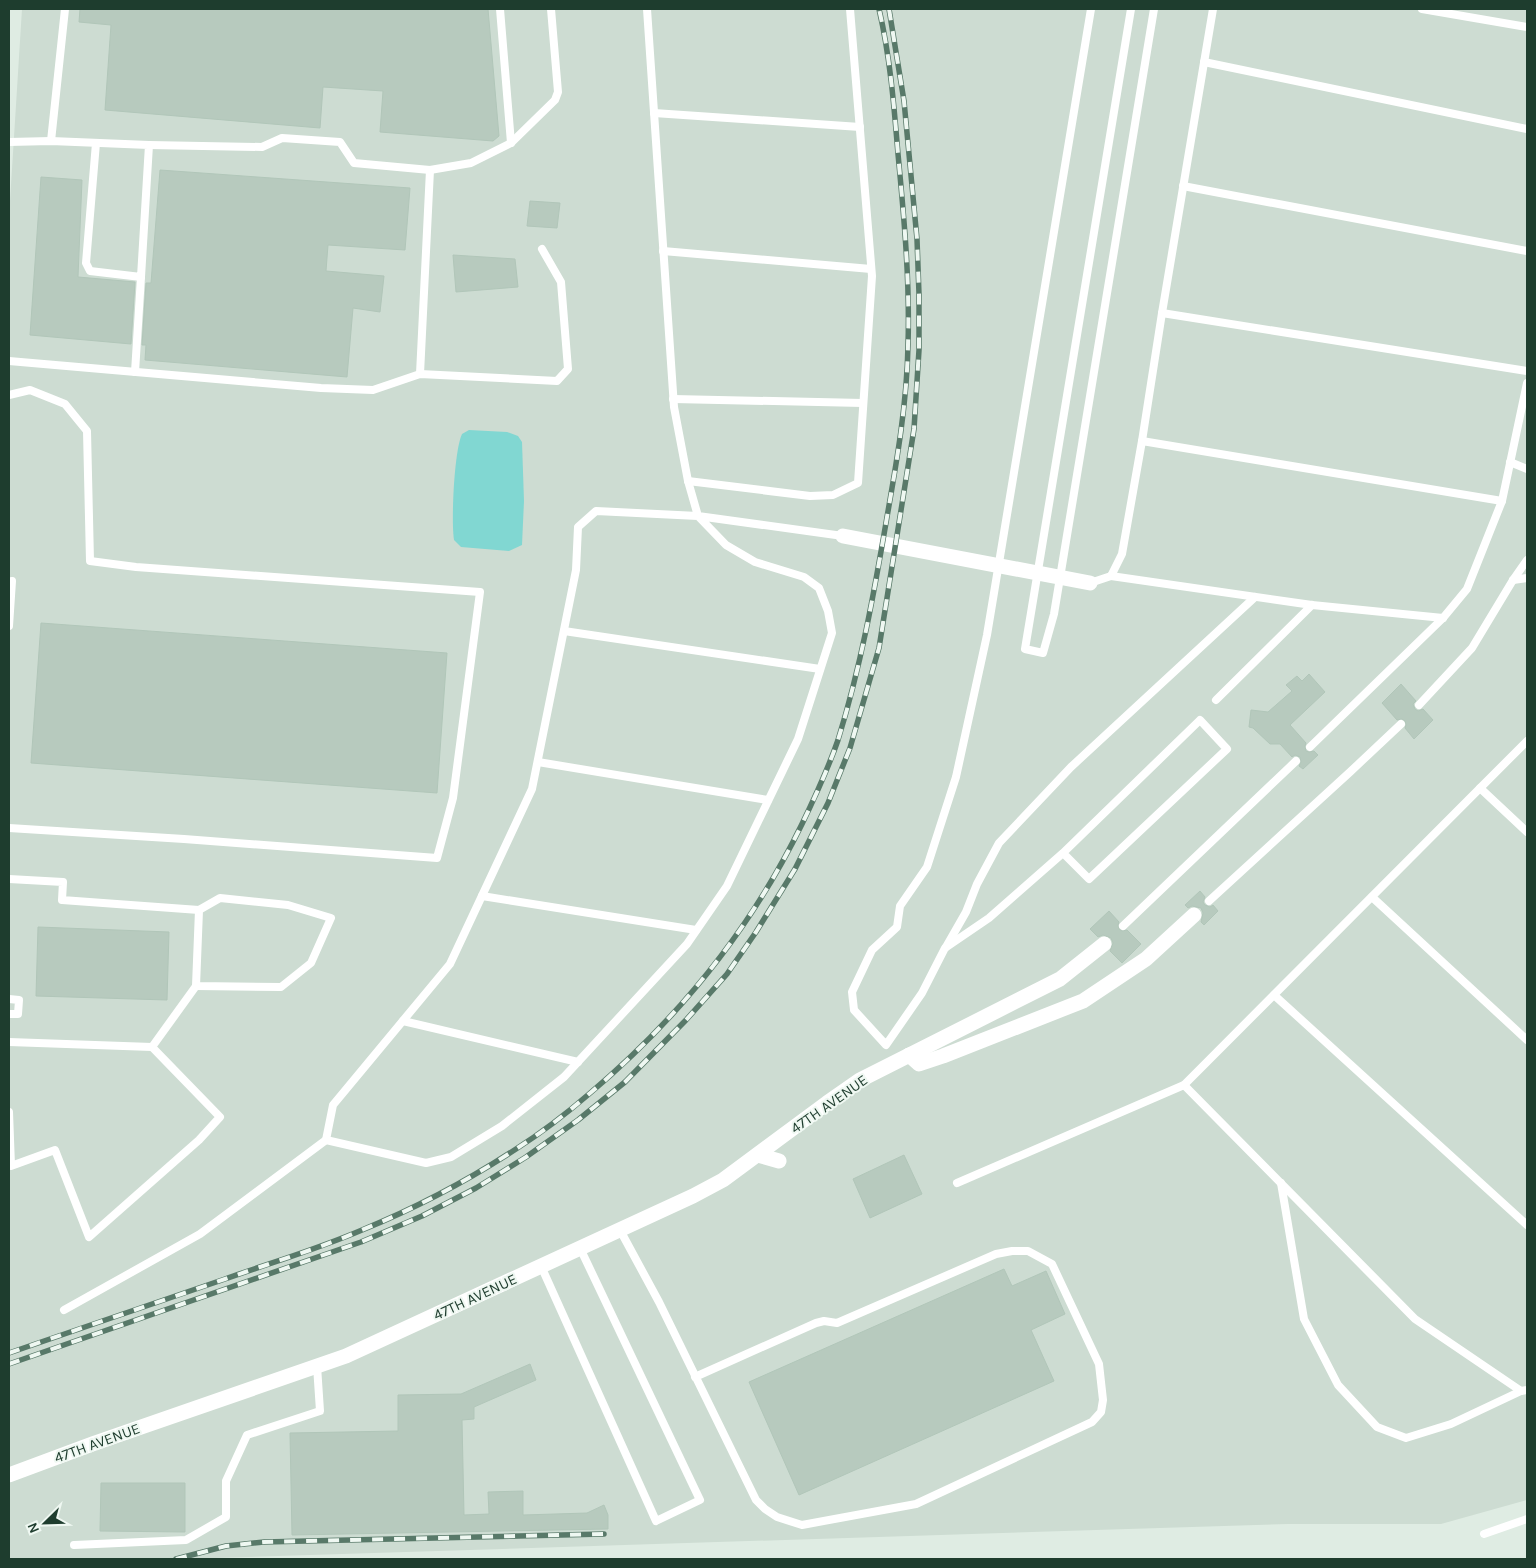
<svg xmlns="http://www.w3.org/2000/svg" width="1536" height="1568" font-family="Karla,sans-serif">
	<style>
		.built { fill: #cddcd2 }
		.water { fill: #81d7d2 }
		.building { fill: #b7cabe; stroke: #b1c6b9 }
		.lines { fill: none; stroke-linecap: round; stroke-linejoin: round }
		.lane { stroke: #fff; stroke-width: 8 }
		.street { stroke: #fff; stroke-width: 15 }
		.rail-casing { stroke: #587969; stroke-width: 5.5 }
		.rail { stroke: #eff8f2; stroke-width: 4; stroke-dasharray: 11; stroke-linecap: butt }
		.labels { text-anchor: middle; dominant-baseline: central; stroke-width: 4; stroke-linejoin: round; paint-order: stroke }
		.street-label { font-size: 15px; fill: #1e3d2e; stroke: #eff8f2 }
	</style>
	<rect width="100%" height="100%" fill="#dfece3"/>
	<polygon class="built" points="22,9 1527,9 1527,1500 1441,1524 1288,1524 183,1559 9,1559 9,217"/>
	<path class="water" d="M 469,430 L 507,432 L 518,436 L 522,442 L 524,501 L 522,545 L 509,551 L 461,547 L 454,540 C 451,521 454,451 462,434 Z"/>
	<g class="building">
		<polygon points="80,9 488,9 499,136 493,141 380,132 383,91 323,87 320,128 105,110 111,25 79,22"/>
		<polygon points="160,170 410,188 405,250 328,245 326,271 384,276 380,312 353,308 347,377 145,360 146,345 142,345 146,283 151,283"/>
		<polygon points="41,177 82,180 78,277 135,282 131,344 30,335"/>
		<polygon points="530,201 560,203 557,228 527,226"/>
		<polygon points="453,255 515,259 518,287 456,292"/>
		<polygon points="41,623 447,653 437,793 31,763"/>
		<polygon points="1309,674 1325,692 1290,725 1306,743 1305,746 1306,751 1309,752 1314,751 1318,755 1303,769 1299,766 1301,762 1300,757 1295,755 1292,757 1280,744 1270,744 1253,728 1249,727 1251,710 1268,712 1292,691 1286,685 1297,676 1302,681"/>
		<polygon points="1401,684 1416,701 1413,704 1415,709 1418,711 1423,709 1433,720 1414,739 1405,728 1406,725 1405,721 1402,719 1397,720 1382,703"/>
		<polygon points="1200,891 1205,897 1203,902 1205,905 1210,907 1213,905 1218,911 1204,925 1201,922 1203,913 1201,908 1192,906 1188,908 1185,905"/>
		<polygon points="1109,911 1119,922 1118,925 1119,929 1122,931 1127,930 1141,944 1122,963 1110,951 1113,943 1111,938 1103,935 1098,937 1090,929"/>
		<polygon points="38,927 169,932 167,1000 36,996"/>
		<polygon points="904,1155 922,1194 870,1218 853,1179"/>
		<polygon points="1004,1269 1012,1286 1046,1271 1065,1314 1031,1330 1054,1381 799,1495 749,1382"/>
		<polygon points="530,1364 536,1380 474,1407 474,1419 462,1420 464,1515 489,1514 488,1492 523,1491 523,1515 587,1513 604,1505 608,1515 608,1529 292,1535 290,1433 398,1431 398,1395 461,1394"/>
		<polygon points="101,1483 185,1483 185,1532 100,1531"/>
	</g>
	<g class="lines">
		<g class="lane">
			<polyline points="500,9 511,143"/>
			<polyline points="647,9 674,407 688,481 698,516 596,511 578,527 576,570 532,789 450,964 333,1105 326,1140 426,1163 451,1157 502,1126 564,1077 687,944 727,886 798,739 832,633 828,611 819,588 804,577 755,562 726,545 698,516 843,536"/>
			<polyline points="1131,9 1025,649 1043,653 1054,614 1154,9"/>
			<polyline points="1422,9 1527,27"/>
			<polyline points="1204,62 1527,129"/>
			<polyline points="654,113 860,127"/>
			<polyline points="51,141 65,9"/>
			<polyline points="9,142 51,141 149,145 141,277 90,271 86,263 96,143"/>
			<polyline points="149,145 262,147 282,138 340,142 354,163 430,170 471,163 511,143 555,100 558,92 551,9"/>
			<polyline points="1183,186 1527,251"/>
			<polyline points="663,251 871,269"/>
			<polyline points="1162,313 1527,371"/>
			<polyline points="9,361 321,388 373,390 420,374 557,381 568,369 561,282 542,249"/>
			<polyline points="135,372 141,277"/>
			<polyline points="420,374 430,170"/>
			<polyline points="9,395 30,390 65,404 87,431 90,561 136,567 480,592 453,798 437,858 184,839 9,828"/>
			<polyline points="673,399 863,403"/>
			<polyline points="1142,441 1162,313 1213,9"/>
			<polyline points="1510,462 1527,469"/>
			<polyline points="688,481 810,496 833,495 858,483 872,276 850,9"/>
			<polyline points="1502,501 1527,383"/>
			<polyline points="1111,576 1312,605 1443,618"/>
			<polyline points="1513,580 1527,578"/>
			<polyline points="1090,583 1111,576 1122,554 1142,441 1502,501 1467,589 1443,618 1310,747"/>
			<polyline points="9,626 12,581"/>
			<polyline points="564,631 820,669"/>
			<polyline points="1216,700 1312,605"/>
			<polyline points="1419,705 1472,648 1513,580 1527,560"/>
			<polyline points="538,762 768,800"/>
			<polyline points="1480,788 1527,832"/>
			<polyline points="1063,853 1089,879 1227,749 1200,720 1063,853 989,918 945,948 922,993 886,1045 854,1010 852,992 872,950 897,927 900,906 927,867 956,777 987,635 1091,9"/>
			<polyline points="9,879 63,882 62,900 199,910 220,898 288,905 331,918 311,963 281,987 196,986 199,910"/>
			<polyline points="482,896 696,930"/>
			<polyline points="1372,897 1527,1040"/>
			<polyline points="1209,901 1350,772 1401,724"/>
			<polyline points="1123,926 1296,761"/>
			<polyline points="946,947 966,912 977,884 999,843 1071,767 1255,597"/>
			<polyline points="1274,995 1527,1225"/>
			<polyline points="9,999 19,1000 18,1014 9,1014"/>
			<polyline points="403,1021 578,1062"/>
			<polyline points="9,1042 152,1047 220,1117 199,1140 89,1237 55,1150 11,1166 9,1112"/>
			<polyline points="152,1047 196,986"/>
			<polyline points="1184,1085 1415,1319 1521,1391 1527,1390"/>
			<polyline points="957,1183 1184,1085 1527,741"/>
			<polyline points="1281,1183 1304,1319 1338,1385 1377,1427 1406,1438 1451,1424 1521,1391"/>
			<polyline points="620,1230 659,1302 756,1500 765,1509 777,1517 802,1525 916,1504 1092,1422 1101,1412 1103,1400 1099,1364 1052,1264 1028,1251 1012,1251 996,1254 837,1323 824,1321 816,1323 695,1377"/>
			<polyline points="541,1266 656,1521 700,1500 580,1248"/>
			<polyline points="64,1310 200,1234 326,1140"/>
			<polyline points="1484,1534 1527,1519"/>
			<polyline points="74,1545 186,1540 226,1517 226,1481 247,1435 320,1411 317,1366"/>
		</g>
		<g class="street">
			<polyline points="843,536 1090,583"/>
			<polyline points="909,1055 919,1064 943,1056 1083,1001 1146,959 1194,915"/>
			<polyline points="758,1155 779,1161"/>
			<polyline points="9,1475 95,1443 346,1356 693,1196 723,1180 827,1103 860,1080 1060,979 1104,944"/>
		</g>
		<g class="rail-casing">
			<g id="rail">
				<path d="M 9,1353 C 81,1328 153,1304 225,1279 C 270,1263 318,1249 362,1230 C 416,1208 467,1181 516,1149 C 541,1133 566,1114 589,1094 C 678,1019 751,929 802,824 C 815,797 828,769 838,740 C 861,666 874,593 887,517 C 897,460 907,403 908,345 C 910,281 904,217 898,154 C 894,105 890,56 879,9"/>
				<polyline points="9,1364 361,1242 422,1216 476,1188 526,1157 578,1120 625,1082 686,1020 727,974 756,932 795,869 828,803 850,748 879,648 914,429 919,350 919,294 917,239 904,101 889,9"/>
				<polyline points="176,1559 226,1546 264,1542 604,1534"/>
			</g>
		</g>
		<use href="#rail" class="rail"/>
	</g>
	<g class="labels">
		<g class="street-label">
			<text transform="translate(829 1104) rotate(-35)">47TH AVENUE</text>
			<text transform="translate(475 1297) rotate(-25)">47TH AVENUE</text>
			<text transform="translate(97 1443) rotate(-20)">47TH AVENUE</text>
		</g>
	</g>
	<rect width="1536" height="1568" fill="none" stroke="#1e3d2e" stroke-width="20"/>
	<g transform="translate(45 1523) rotate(247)" stroke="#eff8f2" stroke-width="4" paint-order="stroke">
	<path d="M0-4L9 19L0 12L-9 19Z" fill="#1e3d2e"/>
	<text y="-8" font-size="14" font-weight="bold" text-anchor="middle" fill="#1e3d2e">N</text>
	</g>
</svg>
